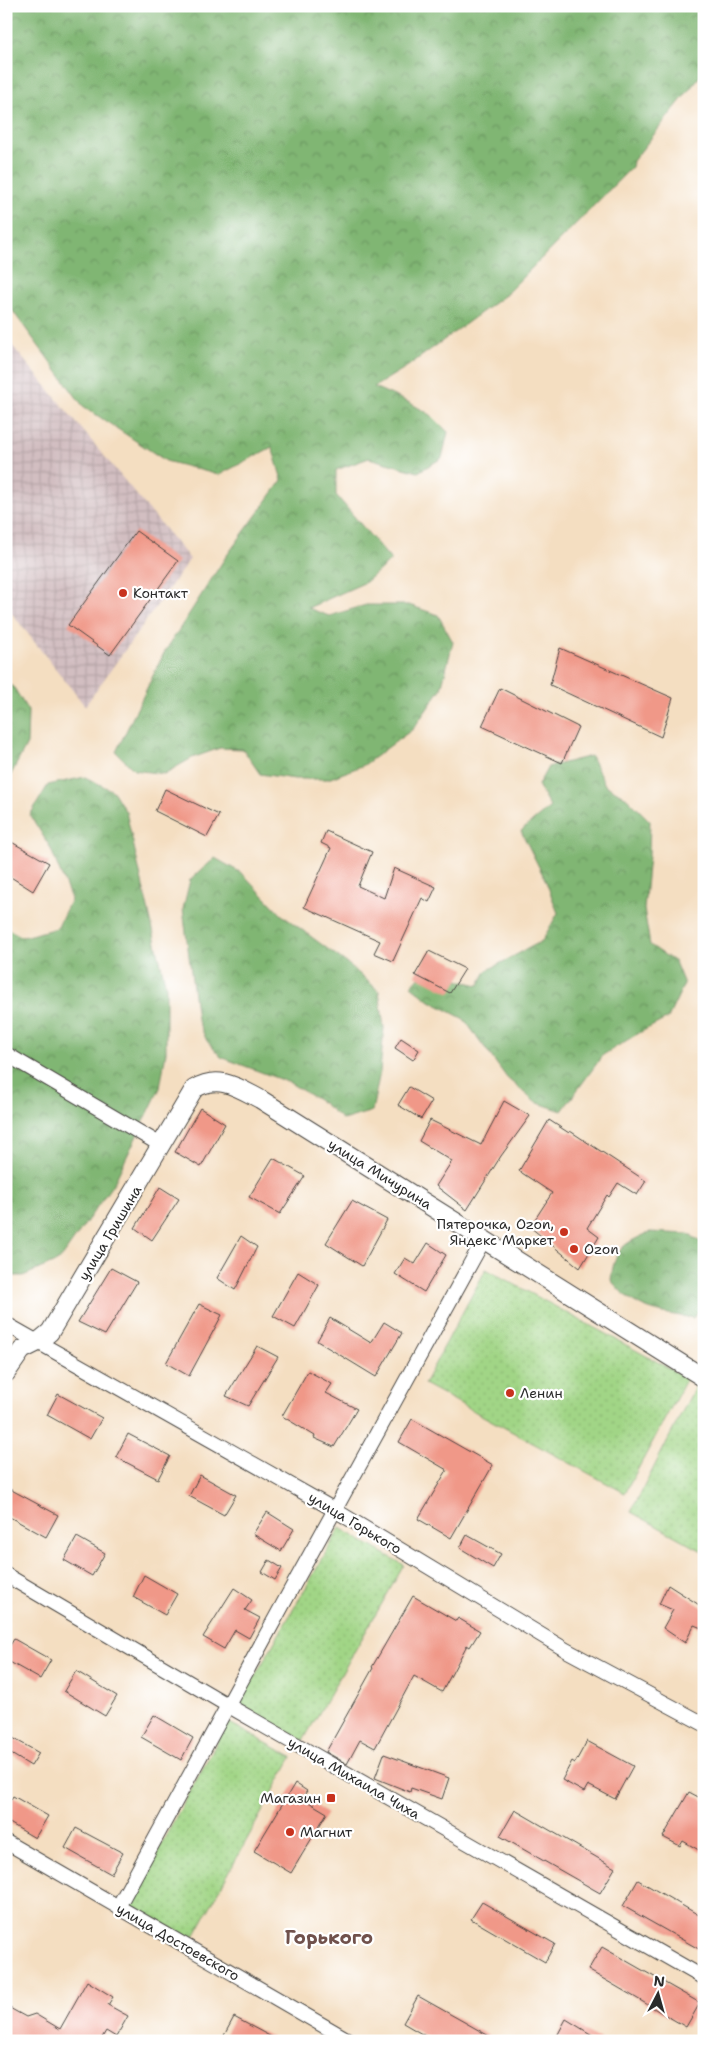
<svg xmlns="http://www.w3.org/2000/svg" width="710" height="2047" font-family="'Shantell Sans',sans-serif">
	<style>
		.industrial { fill: url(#industrial-grid) }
		.forest { fill: url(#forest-crowns); stroke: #56704f }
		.park { fill: url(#park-dots); stroke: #668058 }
		.building { fill: #f09888 }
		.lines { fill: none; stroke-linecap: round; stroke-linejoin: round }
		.minor-casing { stroke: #494642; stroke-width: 16 }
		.tertiary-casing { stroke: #494642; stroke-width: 20 }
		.minor { stroke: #fff; stroke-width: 14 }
		.tertiary { stroke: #fff; stroke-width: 18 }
		.poi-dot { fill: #c8321e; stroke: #fff; stroke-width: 2 }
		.labels { text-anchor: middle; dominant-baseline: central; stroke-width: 4.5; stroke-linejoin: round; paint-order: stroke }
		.poi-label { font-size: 14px; fill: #2b2b2b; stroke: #fff; text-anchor: start }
		.street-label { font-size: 14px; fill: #2b2b2b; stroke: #fff }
		.district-label { font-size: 19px; font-weight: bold; fill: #70514c; stroke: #fff }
	</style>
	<defs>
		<pattern id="industrial-grid" width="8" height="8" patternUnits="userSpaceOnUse" patternTransform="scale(1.25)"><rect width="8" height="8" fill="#d2bec1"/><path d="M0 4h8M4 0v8" fill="none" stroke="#b4a3a6"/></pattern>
		<pattern id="forest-crowns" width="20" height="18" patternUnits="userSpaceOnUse" patternTransform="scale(1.25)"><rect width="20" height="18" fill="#80b673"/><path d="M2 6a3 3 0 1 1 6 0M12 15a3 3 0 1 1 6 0" fill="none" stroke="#69945f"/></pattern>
		<pattern id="park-dots" width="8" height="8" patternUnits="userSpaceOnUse" patternTransform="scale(1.25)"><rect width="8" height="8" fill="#a1d586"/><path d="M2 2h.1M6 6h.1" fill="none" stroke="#8bb774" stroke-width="1.8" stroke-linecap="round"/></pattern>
	</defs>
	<rect width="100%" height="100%" fill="#fff"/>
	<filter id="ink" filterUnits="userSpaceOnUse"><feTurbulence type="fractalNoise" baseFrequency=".02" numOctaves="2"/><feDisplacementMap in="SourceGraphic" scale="10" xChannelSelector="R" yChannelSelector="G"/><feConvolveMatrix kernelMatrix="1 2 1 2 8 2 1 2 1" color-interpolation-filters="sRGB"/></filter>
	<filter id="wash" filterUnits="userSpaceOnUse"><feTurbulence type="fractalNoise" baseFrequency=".0096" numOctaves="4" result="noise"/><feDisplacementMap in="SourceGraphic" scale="20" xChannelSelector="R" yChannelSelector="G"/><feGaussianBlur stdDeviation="1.12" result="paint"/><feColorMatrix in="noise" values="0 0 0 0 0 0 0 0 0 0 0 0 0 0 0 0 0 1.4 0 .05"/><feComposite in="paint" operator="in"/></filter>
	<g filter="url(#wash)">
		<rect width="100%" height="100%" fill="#f4dec1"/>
		<polygon class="industrial" points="6,338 190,559 85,706 6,606"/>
		<g class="forest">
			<polygon points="6,6 704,6 704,71 633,161 632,167 504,296 408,366 374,387 410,403 431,415 448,432 442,458 418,472 369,458 336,470 336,495 391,560 366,582 308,608 329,616 366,605 409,605 438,615 453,642 441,689 413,729 364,765 328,779 295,779 260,774 243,749 220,748 192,758 164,774 134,770 116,752 164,653 225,558 282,480 272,447 219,475 166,461 83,406 6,302"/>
			<polygon points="6,685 13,686 28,711 27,744 6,784"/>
			<polygon points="591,756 605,785 627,798 650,821 649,856 644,909 650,945 675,962 684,984 668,1018 637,1034 603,1055 562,1111 535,1102 507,1078 464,1019 430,1001 411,986 427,969 448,978 479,985 486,971 542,941 558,913 545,879 521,831 550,807 538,785 548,767"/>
			<polygon points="85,777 113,791 126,812 166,987 166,1052 160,1088 115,1181 60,1260 23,1276 6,1276 6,928 23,937 57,928 71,899 50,847 30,815 48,785"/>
			<polygon points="215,858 243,874 282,915 348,964 379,991 384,1028 380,1072 372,1111 343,1120 323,1103 290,1083 221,1057 207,1041 197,1019 183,909 190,880"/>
			<path d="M 650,1232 L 688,1234 L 704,1244 L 704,1307 L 693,1318 C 657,1312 635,1311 611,1280 C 615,1247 622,1245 650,1232 Z"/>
		</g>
		<g class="park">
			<polygon points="486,1269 687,1378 625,1493 424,1384"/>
			<polygon points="696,1385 704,1390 704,1552 631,1512"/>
			<polygon points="340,1528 404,1565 303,1741 239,1704"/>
			<polygon points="228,1722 292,1757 192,1940 128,1905"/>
		</g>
		<g id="blocks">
			<g class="building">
				<polygon points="136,531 178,561 110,655 68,625"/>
				<polygon points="560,648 673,698 661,737 550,685"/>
				<polygon points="500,688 578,727 562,763 482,726"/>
				<polygon points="165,789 219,815 207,837 155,811"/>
				<polygon points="326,831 372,852 358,886 384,898 394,868 436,887 429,902 422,898 393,961 374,953 380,941 304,907 331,848 321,843"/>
				<polygon points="6,839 49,863 33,891 6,874"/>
				<polygon points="429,951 465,969 450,993 415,975"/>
				<polygon points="401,1038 419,1050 413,1060 395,1048"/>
				<polygon points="409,1087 432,1101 421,1119 398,1105"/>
				<polygon points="504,1101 530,1116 501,1156 467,1210 436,1186 452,1161 419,1141 430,1120 481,1145"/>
				<polygon points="200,1108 225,1124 201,1167 175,1152"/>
				<polygon points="549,1120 569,1133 570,1131 646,1181 637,1195 618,1183 609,1197 607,1195 587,1228 599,1237 580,1268 530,1227 552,1193 519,1171"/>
				<polygon points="273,1158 305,1176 280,1214 249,1197"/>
				<polygon points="160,1187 179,1199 152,1240 135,1228"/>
				<polygon points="352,1201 387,1220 362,1266 326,1243"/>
				<polygon points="241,1236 257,1247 235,1290 217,1278"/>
				<polygon points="428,1243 446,1255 424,1292 395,1274 405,1258 415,1264"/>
				<polygon points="111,1268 137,1282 105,1335 78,1322"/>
				<polygon points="298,1272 319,1285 295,1328 273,1316"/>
				<polygon points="199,1304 222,1315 189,1376 166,1363"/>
				<polygon points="330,1318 371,1343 384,1322 402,1333 376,1377 317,1341"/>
				<polygon points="257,1346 278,1357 248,1406 226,1396"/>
				<polygon points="308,1371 332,1384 326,1393 357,1409 334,1447 314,1438 315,1436 282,1416"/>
				<polygon points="58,1394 102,1418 90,1439 47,1415"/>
				<polygon points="412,1419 493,1465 451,1538 418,1519 447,1470 399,1442"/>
				<polygon points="128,1434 170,1456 158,1479 116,1457"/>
				<polygon points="200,1475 236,1495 224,1515 189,1496"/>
				<polygon points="6,1487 58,1515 46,1537 6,1515"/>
				<polygon points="267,1512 294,1529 281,1551 253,1534"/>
				<polygon points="467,1535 501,1554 493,1568 460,1548"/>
				<polygon points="77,1537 105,1553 92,1576 64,1560"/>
				<polygon points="269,1560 282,1568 275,1580 262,1572"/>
				<polygon points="144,1575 177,1594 165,1615 133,1597"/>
				<polygon points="668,1585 704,1608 704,1629 694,1625 685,1643 663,1628 673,1610 659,1604"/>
				<polygon points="234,1588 252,1600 245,1610 260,1618 249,1638 235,1630 224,1649 203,1637"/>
				<polygon points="413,1596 456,1621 458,1618 480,1631 470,1647 467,1645 442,1692 414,1676 375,1748 360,1740 347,1764 326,1752 373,1668 372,1667"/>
				<polygon points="14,1639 51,1660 40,1679 6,1660 6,1652"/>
				<polygon points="76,1671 117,1696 105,1716 64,1691"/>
				<polygon points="154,1715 193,1738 181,1760 141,1737"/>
				<polygon points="6,1734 39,1753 31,1766 6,1751"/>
				<polygon points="587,1741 633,1766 615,1799 588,1785 584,1792 562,1780 572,1761 575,1763"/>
				<polygon points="384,1754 449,1778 442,1799 411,1788 410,1792 375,1778"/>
				<polygon points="295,1783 307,1791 302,1798 327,1813 291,1873 254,1851"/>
				<polygon points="689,1792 704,1800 704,1853 683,1841 680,1846 663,1837"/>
				<polygon points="13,1796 48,1816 35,1838 6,1821 6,1807"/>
				<polygon points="515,1810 615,1868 600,1893 500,1836"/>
				<polygon points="76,1828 123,1853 111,1874 65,1848"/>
				<polygon points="638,1880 704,1918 704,1952 623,1906"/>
				<polygon points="482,1902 555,1944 545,1962 471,1919"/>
				<polygon points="602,1947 700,2003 686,2027 588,1970"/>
				<polygon points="87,1981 113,1997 108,2005 128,2016 116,2037 106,2031 100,2041 6,2041 6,2006 26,2017 35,2014 60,2029"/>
				<polygon points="418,1996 498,2041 434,2041 403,2023"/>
				<polygon points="234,2017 279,2041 221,2041"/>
				<polygon points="566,2019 602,2041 565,2041 557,2036"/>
			</g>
		</g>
	</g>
	<g filter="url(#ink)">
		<use href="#blocks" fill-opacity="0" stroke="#494642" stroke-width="1"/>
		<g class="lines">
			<g class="minor-casing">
				<g id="minor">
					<polyline points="6,1054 161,1145"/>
					<polyline points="6,1324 333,1509 566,1650 704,1724"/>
					<polyline points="6,1575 229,1706 704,1978"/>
					<polyline points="6,1842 350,2041"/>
					<path d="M 118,1907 C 240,1684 360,1461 484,1239"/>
				</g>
			</g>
			<g class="tertiary-casing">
				<path id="tertiary" d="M 6,1373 L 22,1350 L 38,1342 L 50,1332 L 194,1089 C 219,1074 237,1087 260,1099 L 704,1378"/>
			</g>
			<use href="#minor" class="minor"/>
			<use href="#tertiary" class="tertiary"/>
		</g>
	</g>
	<g class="poi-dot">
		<circle cx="123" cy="593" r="5"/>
		<circle cx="564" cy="1232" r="5"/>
		<circle cx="574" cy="1249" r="5"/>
		<circle cx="510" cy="1393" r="5"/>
		<rect x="326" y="1793" width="10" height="10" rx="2.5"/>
		<circle cx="290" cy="1832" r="5"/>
	</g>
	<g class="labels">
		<g class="poi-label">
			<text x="133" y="593">Контакт</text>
			<text x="554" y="1224" text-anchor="end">Пятерочка, Ozon,<tspan x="554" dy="16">Яндекс Маркет</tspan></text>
			<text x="584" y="1249">Ozon</text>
			<text x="520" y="1393">Ленин</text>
			<text x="321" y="1798" text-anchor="end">Магазин</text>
			<text x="300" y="1832">Магнит</text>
		</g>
		<g class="street-label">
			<text transform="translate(380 1174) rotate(32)">улица Мичурина</text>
			<text transform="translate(110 1233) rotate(-59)">улица Гришина</text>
			<text transform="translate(355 1523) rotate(31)">улица Горького</text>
			<text transform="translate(354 1778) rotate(30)">улица Михаила Чиха</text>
			<text transform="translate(178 1942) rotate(30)">улица Достоевского</text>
		</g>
		<g class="district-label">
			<text x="329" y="1937">Горького</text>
		</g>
	</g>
	<rect width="710" height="2047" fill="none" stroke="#fff" stroke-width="25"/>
	<g transform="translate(658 1994) rotate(6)" stroke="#ffffff" stroke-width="4" paint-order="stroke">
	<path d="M0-4L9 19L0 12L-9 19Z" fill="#2b2b2b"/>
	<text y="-8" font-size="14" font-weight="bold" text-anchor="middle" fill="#2b2b2b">N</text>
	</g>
</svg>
